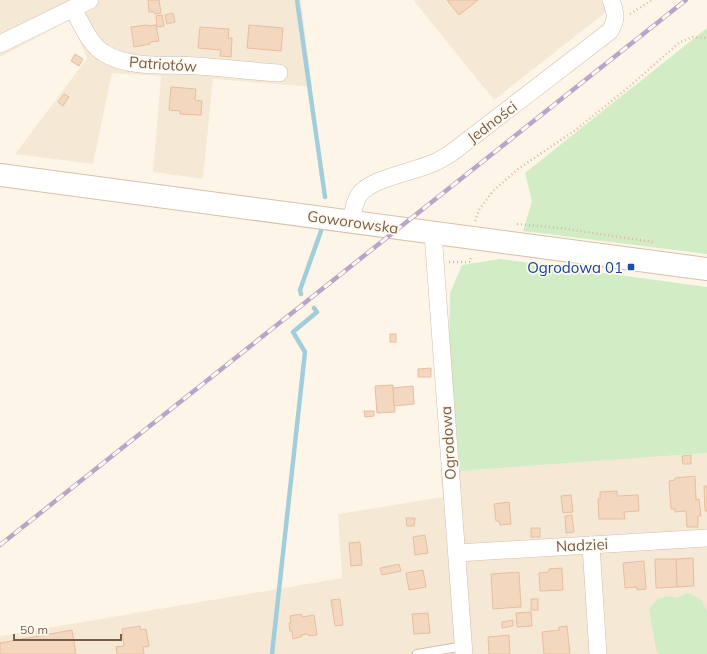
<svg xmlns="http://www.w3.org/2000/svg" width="707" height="654" font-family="Mulish,sans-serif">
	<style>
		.residential { fill: #f5e9d6 }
		.green { fill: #d2ecc5 }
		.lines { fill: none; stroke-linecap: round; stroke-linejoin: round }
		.stream { stroke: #a1ceda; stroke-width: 4.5 }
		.building { fill: #f3d7be; stroke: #e7be9e }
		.lane-casing { stroke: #d0beac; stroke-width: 10 }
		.street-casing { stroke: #d0beac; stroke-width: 18 }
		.secondary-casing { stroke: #d5c1ac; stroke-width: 24 }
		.path { stroke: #d9baa1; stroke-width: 2.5; stroke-dasharray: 1 3; stroke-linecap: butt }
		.lane { stroke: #fff; stroke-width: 8 }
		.street { stroke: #fff; stroke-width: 17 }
		.secondary { stroke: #fff; stroke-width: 22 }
		.rail-casing { stroke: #baa5c8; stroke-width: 4.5 }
		.rail { stroke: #fffaef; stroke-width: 3; stroke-dasharray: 9; stroke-linecap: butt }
		.transit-dot { fill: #1a4fb4; stroke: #fffaef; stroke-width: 1.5 }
		.labels { text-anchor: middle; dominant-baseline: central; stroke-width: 3.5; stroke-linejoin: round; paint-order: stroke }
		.street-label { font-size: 15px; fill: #785d4a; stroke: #fffaef }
		.transit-label { font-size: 15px; fill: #164399; stroke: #fffaef; text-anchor: end }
	</style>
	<rect width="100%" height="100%" fill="#fdf6e8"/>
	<g class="residential">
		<polygon points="0,0 301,0 312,87 213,79 203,179 153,172 161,76 112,73 93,164 15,154 87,58 70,20 0,57"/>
		<polygon points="415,0 619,0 620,1 494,100 414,1"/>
		<polygon points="707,453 707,654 0,654 0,636 342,578 338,514 443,497 440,469 460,471"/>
	</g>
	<g class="green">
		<polygon points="707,28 707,254 523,231 532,201 525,173"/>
		<polygon points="500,259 707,287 707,453 460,471 449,348 450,293 462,265"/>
		<polygon points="687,593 701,599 707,611 707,654 659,654 656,649 649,609 658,599 667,596 676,598"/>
	</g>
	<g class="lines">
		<g class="stream">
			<polyline points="297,0 325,197"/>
			<polyline points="301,294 300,290 321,231"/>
			<polyline points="272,654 305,352 293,332 317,312 314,308"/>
		</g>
	</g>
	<g class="building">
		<polygon points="148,0 159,0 161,13 155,14 154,12 149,12"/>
		<polygon points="447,0 478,0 459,15"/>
		<polygon points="173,13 175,22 167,24 165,15"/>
		<polygon points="162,15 164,26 157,27 156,16"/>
		<polygon points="147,25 147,26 156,25 159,41 150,42 150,44 134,47 131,27"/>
		<polygon points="249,25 283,28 281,51 247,48"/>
		<polygon points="200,27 229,29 228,38 232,38 231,57 220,56 221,50 198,48"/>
		<polygon points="75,54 83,59 79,66 71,61"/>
		<polygon points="171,87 196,89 195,100 202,101 201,115 180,114 180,111 169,110"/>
		<polygon points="64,94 69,97 63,106 58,102"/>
		<rect x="390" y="334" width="6" height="8"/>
		<polygon points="431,368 431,377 418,377 418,369"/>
		<polygon points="393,385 395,412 377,413 375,386"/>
		<polygon points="413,386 414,404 394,406 393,388"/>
		<polygon points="364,411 374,411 374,416 365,417"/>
		<polygon points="691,455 691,464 683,464 682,456"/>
		<polygon points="695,476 696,500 699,499 701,516 698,516 698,527 687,527 686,511 675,512 675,509 671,509 669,481 675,480 675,478"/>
		<polygon points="704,486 707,486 707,511 705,511"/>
		<polygon points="617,491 617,496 638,495 639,511 624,512 625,519 599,519 598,499 600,499 600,492"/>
		<polygon points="571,495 573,512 563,513 561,496"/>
		<polygon points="509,502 511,524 500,525 499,521 496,521 494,504"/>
		<polygon points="572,515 574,532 566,533 565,516"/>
		<polygon points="406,518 415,518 414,526 407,526"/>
		<rect x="531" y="528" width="9" height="9"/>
		<polygon points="425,535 428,553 415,555 413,537"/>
		<polygon points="360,542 362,565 351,566 349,543"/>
		<polygon points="693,558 694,586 677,587 676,559"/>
		<polygon points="655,559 676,559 677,587 656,588"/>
		<polygon points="644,561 646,589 637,590 637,587 625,588 623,563"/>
		<polygon points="399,564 401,571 382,575 380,568"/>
		<polygon points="562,568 563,590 540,591 539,573 549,572 549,569"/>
		<polygon points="423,570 426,587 409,590 406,573"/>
		<polygon points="519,572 521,607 493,609 491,574"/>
		<polygon points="340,599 343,625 335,626 331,600"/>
		<rect x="531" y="599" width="7" height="11"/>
		<polygon points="531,612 532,626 517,627 516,613"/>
		<polygon points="428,613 430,633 414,634 412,614"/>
		<polygon points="301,614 302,617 314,615 317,635 309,636 308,634 301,635 301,637 293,639 292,631 290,631 289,623 291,623 290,616"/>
		<polygon points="513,620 513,626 502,628 502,622"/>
		<polygon points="140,626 141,630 146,629 149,646 143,647 144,654 117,654 116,647 124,646 122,629"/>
		<polygon points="567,626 570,654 544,654 542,632 559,630 559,627"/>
		<polygon points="72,630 76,654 0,654 0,643"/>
		<polygon points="509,635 510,654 489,654 488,637"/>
	</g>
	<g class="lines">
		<g class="lane-casing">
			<polyline id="lane" points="417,654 464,646"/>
		</g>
		<g class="street-casing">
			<g id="street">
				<path d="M 73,9 C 82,24 89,44 104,53 C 129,69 168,64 197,66 C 224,68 252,71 279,73"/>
				<polyline points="0,44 90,0"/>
				<path d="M 351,222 C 353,212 354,203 359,195 C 371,178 414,172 433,163 C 439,161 444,157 450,154 L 610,31 C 617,19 616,14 611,0"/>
				<polyline points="433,233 464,654"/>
				<polyline points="591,545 598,654"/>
				<polyline points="457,553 707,538"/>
			</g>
		</g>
		<g class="secondary-casing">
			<polyline id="secondary" points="0,175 707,269"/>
		</g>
		<g class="path">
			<polyline points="630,14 652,0"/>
			<polyline points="475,221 479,210 493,191 518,169 577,129 630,86 680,42 693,37 707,38"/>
			<polyline points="517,224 560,228 653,242"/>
			<polyline points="449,262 470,262 471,256"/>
		</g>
		<use href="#lane" class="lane"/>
		<use href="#street" class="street"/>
		<use href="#secondary" class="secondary"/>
		<g class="rail-casing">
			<polyline id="rail" points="0,545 686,0"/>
		</g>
		<use href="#rail" class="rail"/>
	</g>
	<rect class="transit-dot" x="627" y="263" width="8" height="8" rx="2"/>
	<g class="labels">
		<g class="street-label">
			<text transform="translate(163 64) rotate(4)">Patriotów</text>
			<text transform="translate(492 122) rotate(-37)">Jedności</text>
			<text transform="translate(353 222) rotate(8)">Goworowska</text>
			<text transform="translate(448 443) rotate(-94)">Ogrodowa</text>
			<text transform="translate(582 545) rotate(-3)">Nadziei</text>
		</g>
		<g class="transit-label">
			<text x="623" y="267">Ogrodowa 01</text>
		</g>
	</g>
	<path d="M14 634v6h107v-6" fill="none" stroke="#785d4a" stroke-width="2"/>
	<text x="20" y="634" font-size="12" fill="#785d4a" stroke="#fffaef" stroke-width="3" paint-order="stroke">50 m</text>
</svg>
